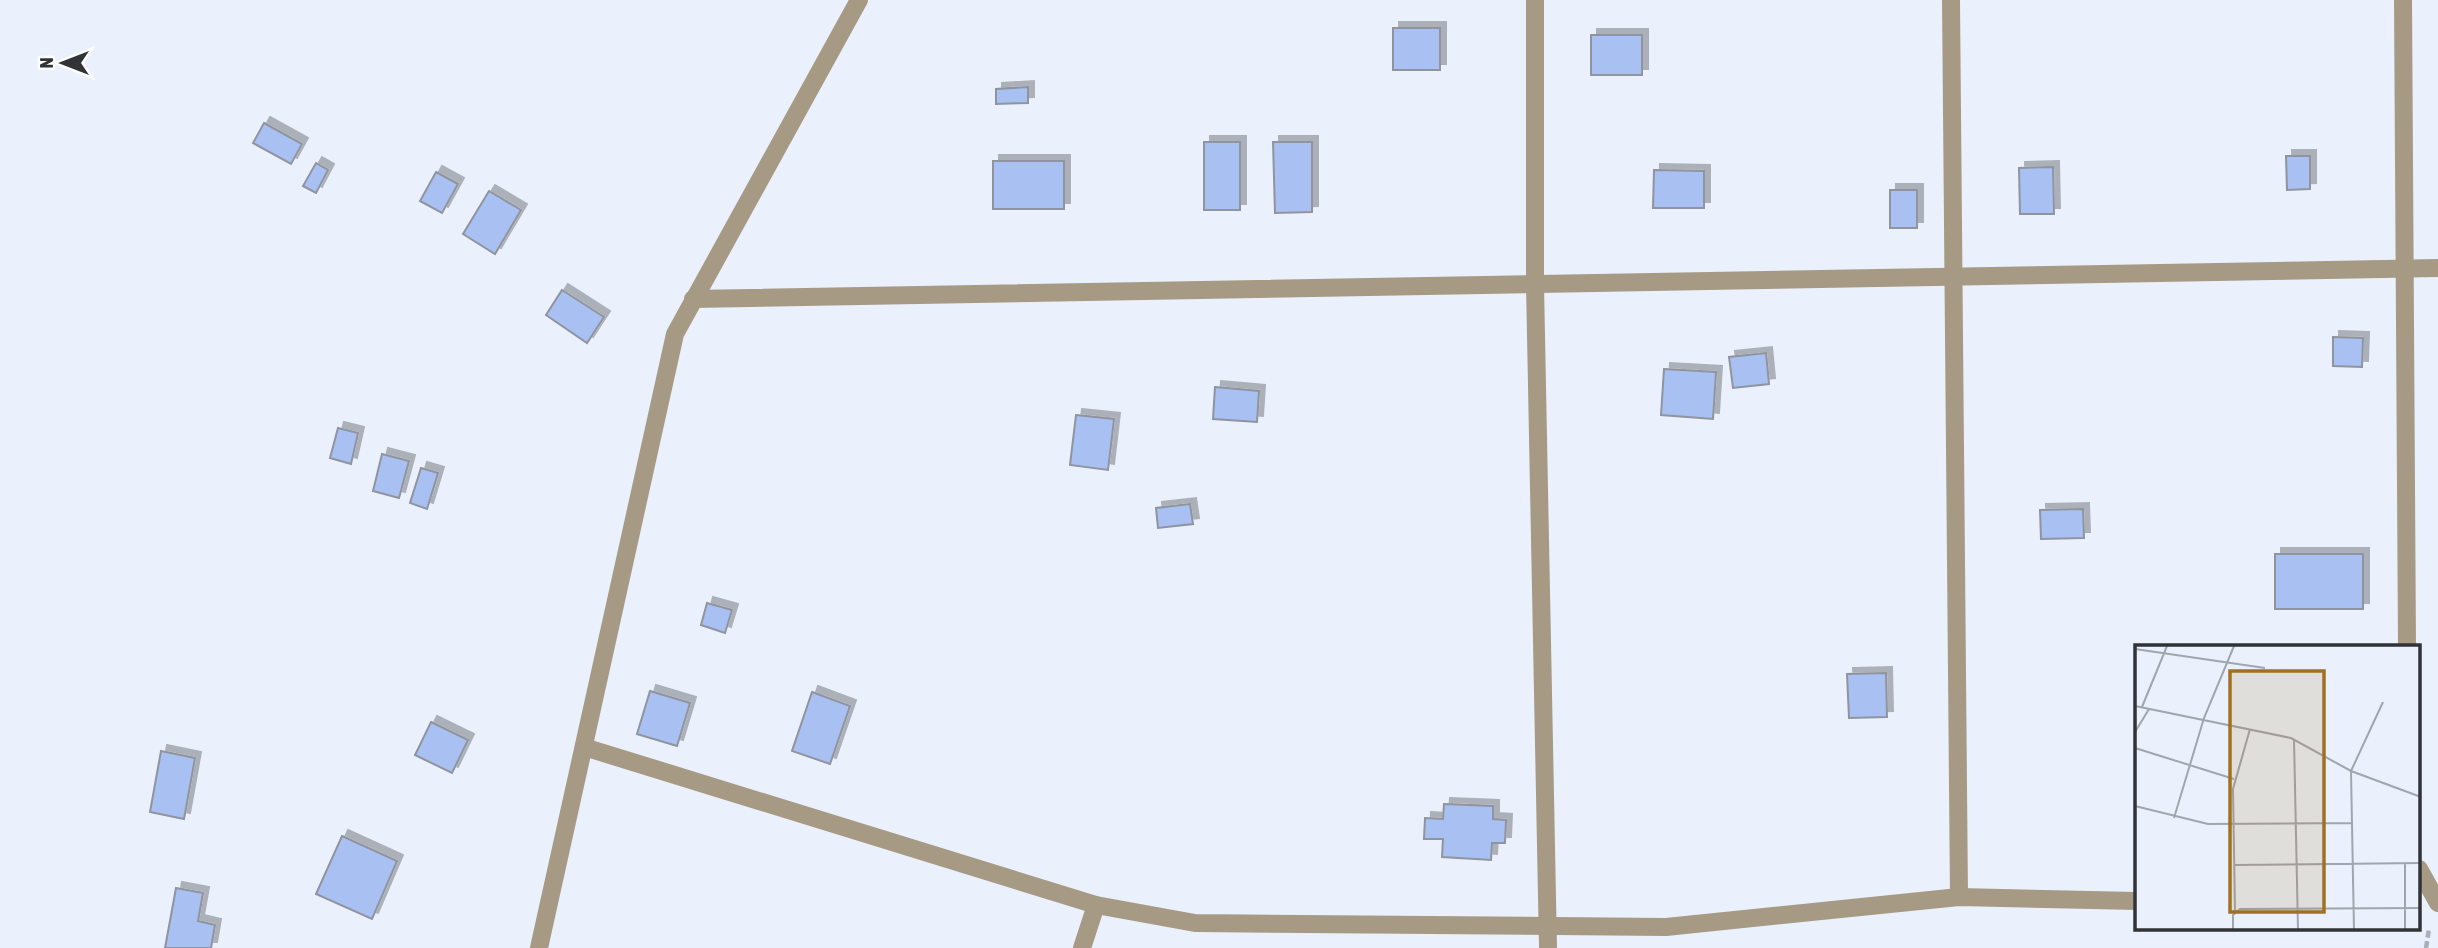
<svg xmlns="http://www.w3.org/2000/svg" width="2438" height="948" font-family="'Asap Condensed',sans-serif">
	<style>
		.building { fill: #a9c1f2; stroke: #8f949e; stroke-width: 2; filter: url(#shadow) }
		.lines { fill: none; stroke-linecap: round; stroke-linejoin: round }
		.path { stroke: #abafb8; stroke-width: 4.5; stroke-dasharray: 7 3.5; stroke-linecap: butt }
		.minor { stroke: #a79a85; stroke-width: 18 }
		.inset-road { fill: none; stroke: #a1a5ad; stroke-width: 2 }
		.view { fill: #9e7222; fill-opacity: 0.15; stroke: #9e7222; stroke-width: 3.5 }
		.inset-edge { fill: none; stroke: #313337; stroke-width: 3.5 }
	</style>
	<defs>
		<filter id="shadow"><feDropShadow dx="6" dy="-6" stdDeviation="0" flood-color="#0004"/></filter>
	</defs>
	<rect width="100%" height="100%" fill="#ebf1fc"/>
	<g class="building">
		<rect x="1393" y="28" width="47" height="42"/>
		<rect x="1591" y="35" width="51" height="40"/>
		<polygon points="1028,87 1028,103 996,104 996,89"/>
		<polygon points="264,123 302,144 291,164 253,143"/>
		<rect x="1204" y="142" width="36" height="68"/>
		<polygon points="1273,142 1312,142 1312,212 1275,213"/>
		<polygon points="2286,156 2310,156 2310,189 2287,190"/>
		<rect x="993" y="161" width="71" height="48"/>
		<polygon points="316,163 328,170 316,193 303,186"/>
		<polygon points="2053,167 2054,214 2020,214 2019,168"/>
		<polygon points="1654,170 1704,171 1704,208 1653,208"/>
		<polygon points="436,172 458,184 442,213 420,201"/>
		<rect x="1890" y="190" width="27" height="38"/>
		<polygon points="489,191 521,210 495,254 463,234"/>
		<polygon points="562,290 604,317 587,343 546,315"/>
		<polygon points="2333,337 2363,338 2362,367 2333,366"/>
		<polygon points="1766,353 1769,384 1733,388 1729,357"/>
		<polygon points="1664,369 1716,372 1713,419 1661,415"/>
		<polygon points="1215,387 1259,391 1257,422 1213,419"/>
		<polygon points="1076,415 1114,419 1108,470 1070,465"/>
		<polygon points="338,428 358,433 351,464 330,458"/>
		<polygon points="382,454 409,461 399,498 373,491"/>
		<polygon points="421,468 438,473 427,509 410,503"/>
		<polygon points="1190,504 1193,524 1158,528 1156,508"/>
		<polygon points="2083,509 2084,538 2041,539 2040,510"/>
		<rect x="2275" y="554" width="88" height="55"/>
		<polygon points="707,603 732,610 725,633 701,625"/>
		<polygon points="1886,673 1887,717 1849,718 1847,674"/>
		<polygon points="650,691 690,703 677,746 637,734"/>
		<polygon points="812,692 850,706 830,764 792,751"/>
		<polygon points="431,722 468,740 452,773 415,755"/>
		<polygon points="161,751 195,758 184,819 150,812"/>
		<polygon points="1444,804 1493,806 1493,819 1506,820 1505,843 1492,843 1491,860 1442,857 1443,839 1424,839 1425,818 1443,819"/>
		<polygon points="342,836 397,861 372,919 316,894"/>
		<polygon points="176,888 203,893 198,921 215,925 211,948 165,948"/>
	</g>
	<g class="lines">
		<polyline class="path" points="2426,948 2429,929"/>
		<g class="minor">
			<polyline points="1535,0 1535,284 1548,948"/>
			<polyline points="1951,0 1959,897"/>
			<polyline points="2403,0 2407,647"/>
			<polyline points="693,299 2438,268"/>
			<polyline points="584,747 1096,905 1195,923 1666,927 1959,897 2137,901"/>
			<polyline points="2419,869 2438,903"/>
			<polyline points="539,948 675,334 859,0"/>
			<polyline points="1082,948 1096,905"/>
		</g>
	</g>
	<g transform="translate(2135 645)">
		<rect width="285" height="285" fill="#ebf1fc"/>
		<path class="inset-road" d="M 0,4 L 130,23M 0,61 L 156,93 L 216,126 L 286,152M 7,62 L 32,1M 0,87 L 14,64M 159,94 L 163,285M 0,103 L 99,134M 0,161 L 73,179 L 217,178M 39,173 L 69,73 L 99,1M 270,218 L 270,285M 100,220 L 286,218M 100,267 L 98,144 L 115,84M 98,285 L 98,270 L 105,264 L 286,263M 219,285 L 216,126 L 248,57"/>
		<path class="view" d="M 95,26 L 189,26 L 189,267 L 95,267 Z"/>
		<rect width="285" height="285" class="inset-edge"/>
	</g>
	<g transform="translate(63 63) rotate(270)" stroke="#fefefe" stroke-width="5" paint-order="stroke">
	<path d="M0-5L12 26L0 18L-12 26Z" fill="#313337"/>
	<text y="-10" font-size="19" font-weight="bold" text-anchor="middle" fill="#313337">N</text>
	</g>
</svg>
